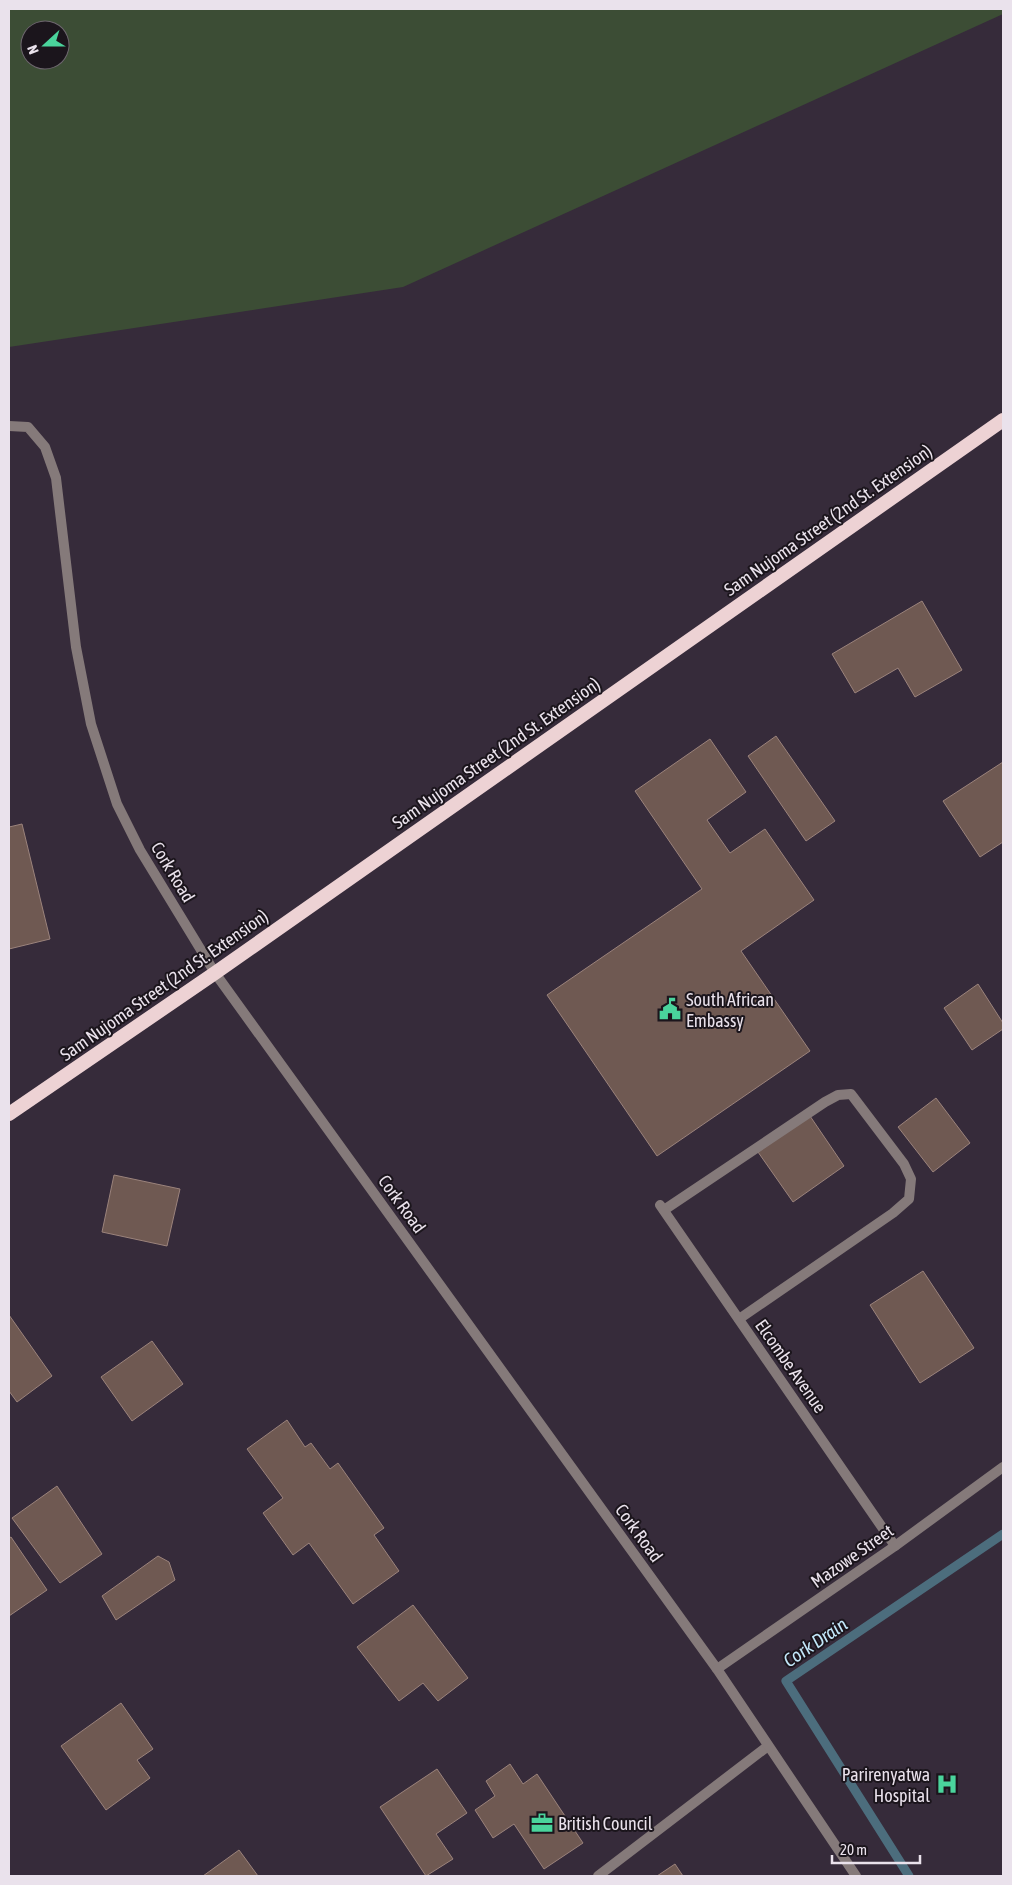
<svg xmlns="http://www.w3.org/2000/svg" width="1012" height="1885" font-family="'Asap Condensed',sans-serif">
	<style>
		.green { fill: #3c4d35; fill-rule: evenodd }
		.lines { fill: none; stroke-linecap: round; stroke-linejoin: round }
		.stream { stroke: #4c6d7d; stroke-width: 9 }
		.building { fill: #6f5952; stroke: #9b837c }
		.service { stroke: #857a7a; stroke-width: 10 }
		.minor { stroke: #857a7a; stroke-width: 10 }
		.trunk { stroke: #edd2d4; stroke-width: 14 }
		.labels { text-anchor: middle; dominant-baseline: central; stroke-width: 4; stroke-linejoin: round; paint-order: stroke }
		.street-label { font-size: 18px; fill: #eae2ec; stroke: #1b151c }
		.poi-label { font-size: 18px; fill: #eae2ec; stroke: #1b151c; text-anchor: start }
		.water-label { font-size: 19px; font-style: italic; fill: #c2e7f9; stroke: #1b151c }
	</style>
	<rect width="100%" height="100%" fill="#362b3a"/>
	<path class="green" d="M 9,9 L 1003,9 L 1003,14 L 403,287 L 9,347 ZM 30,30 L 60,30 L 60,60 L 30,60 Z"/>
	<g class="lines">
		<polyline class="stream" points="909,1876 786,1681 1003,1534"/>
	</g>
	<g class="building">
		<polygon points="922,601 962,670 915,697 898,668 855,693 832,654"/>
		<polygon points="776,736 835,821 806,841 748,756"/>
		<polygon points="710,739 746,792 707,820 730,853 765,829 814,900 741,951 810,1051 657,1156 547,995 702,889 635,791"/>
		<polygon points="1003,762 1003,842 980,857 943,801"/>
		<polygon points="22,824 50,939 9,949 9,827"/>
		<polygon points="978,984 1003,1023 1003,1029 972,1050 944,1008"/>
		<polygon points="936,1098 970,1143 933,1172 898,1127"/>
		<polygon points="810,1116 844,1166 793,1202 758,1152"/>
		<polygon points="114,1175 180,1189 167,1246 102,1232"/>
		<polygon points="923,1271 974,1348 920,1383 870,1305"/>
		<polygon points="9,1315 52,1376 17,1402 9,1391"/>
		<polygon points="152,1341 183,1384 132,1421 101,1377"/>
		<polygon points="287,1420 305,1447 311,1443 330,1469 338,1463 384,1528 374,1535 399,1571 353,1604 309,1543 293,1555 263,1513 283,1498 247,1449"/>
		<polygon points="57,1486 102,1554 60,1583 12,1518"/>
		<polygon points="11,1537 47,1590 9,1616 9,1538"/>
		<polygon points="158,1556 169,1562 175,1580 116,1620 102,1596"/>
		<polygon points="413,1605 468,1678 438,1701 423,1683 399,1701 357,1647"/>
		<polygon points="121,1703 153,1749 137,1760 150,1778 106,1810 61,1746"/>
		<polygon points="510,1764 523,1784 537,1774 583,1843 544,1869 514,1824 493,1838 475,1810 495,1796 486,1781"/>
		<polygon points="437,1769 467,1813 436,1834 453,1859 426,1876 380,1807"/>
		<polygon points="239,1850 258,1876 203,1876"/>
		<polygon points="675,1864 683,1876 657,1876"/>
	</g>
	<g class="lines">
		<g class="service">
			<polyline points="664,1210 825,1102 838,1095 851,1094 904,1164 911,1179 909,1199 893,1213 739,1319"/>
			<polyline points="598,1876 768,1746"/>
		</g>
		<g class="minor">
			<polyline points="9,426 28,427 45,447 56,478 76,647 91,724 117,804 140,850 215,973 717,1669 856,1876"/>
			<polyline points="660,1205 895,1546"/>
			<polyline points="717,1669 895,1546 1003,1467"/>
		</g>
		<polyline class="trunk" points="9,1114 215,973 1003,420"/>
	</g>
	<defs>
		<g id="civic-bare" transform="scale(1.725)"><path d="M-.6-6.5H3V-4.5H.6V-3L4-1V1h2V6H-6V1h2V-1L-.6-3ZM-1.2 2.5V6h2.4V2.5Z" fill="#4ad49c" stroke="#1b151c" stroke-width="2.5" paint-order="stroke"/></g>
		<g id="hospital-bare" transform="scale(1.725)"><path d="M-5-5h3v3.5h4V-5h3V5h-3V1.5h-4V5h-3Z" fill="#4ad49c" stroke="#1b151c" stroke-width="2.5" paint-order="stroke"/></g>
		<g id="office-bare" transform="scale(1.725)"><path d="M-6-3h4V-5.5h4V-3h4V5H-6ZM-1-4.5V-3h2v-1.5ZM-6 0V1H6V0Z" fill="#4ad49c" stroke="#1b151c" stroke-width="2.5" paint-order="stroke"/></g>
	</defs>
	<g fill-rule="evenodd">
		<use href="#civic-bare" x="670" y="1009"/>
		<use href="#hospital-bare" x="947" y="1784"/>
		<use href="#office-bare" x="542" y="1823"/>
	</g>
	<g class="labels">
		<g class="street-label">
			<text transform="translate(828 520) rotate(-35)">Sam Nujoma Street (2nd St. Extension)</text>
			<text transform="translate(496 753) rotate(-35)">Sam Nujoma Street (2nd St. Extension)</text>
			<text transform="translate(173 872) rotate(59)">Cork Road</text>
			<text transform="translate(164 985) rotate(-35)">Sam Nujoma Street (2nd St. Extension)</text>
			<text transform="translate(402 1204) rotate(54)">Cork Road</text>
			<text transform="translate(791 1366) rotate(55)">Elcombe Avenue</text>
			<text transform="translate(639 1533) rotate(54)">Cork Road</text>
			<text transform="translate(852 1556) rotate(-35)">Mazowe Street</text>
		</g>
		<g class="poi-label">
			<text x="686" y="999">South African<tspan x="686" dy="21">Embassy</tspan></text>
			<text x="930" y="1774" text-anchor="end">Parirenyatwa<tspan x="930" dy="21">Hospital</tspan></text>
			<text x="558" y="1823">British Council</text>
		</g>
		<g class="water-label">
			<text transform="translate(815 1642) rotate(-34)">Cork Drain</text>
		</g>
	</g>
	<rect width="1012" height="1885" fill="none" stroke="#eae2ec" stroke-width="20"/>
	<g transform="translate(45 45) rotate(249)"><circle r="24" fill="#1b151c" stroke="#6e676f"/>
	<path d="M0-4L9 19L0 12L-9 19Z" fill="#4ad49c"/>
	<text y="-8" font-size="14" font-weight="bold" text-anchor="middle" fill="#eae2ec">N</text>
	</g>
	<path d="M832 1855v8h88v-8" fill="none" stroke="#eae2ec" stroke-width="2.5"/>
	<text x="840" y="1855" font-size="15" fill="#eae2ec" stroke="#1b151c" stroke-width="4" paint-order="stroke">20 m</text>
</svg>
